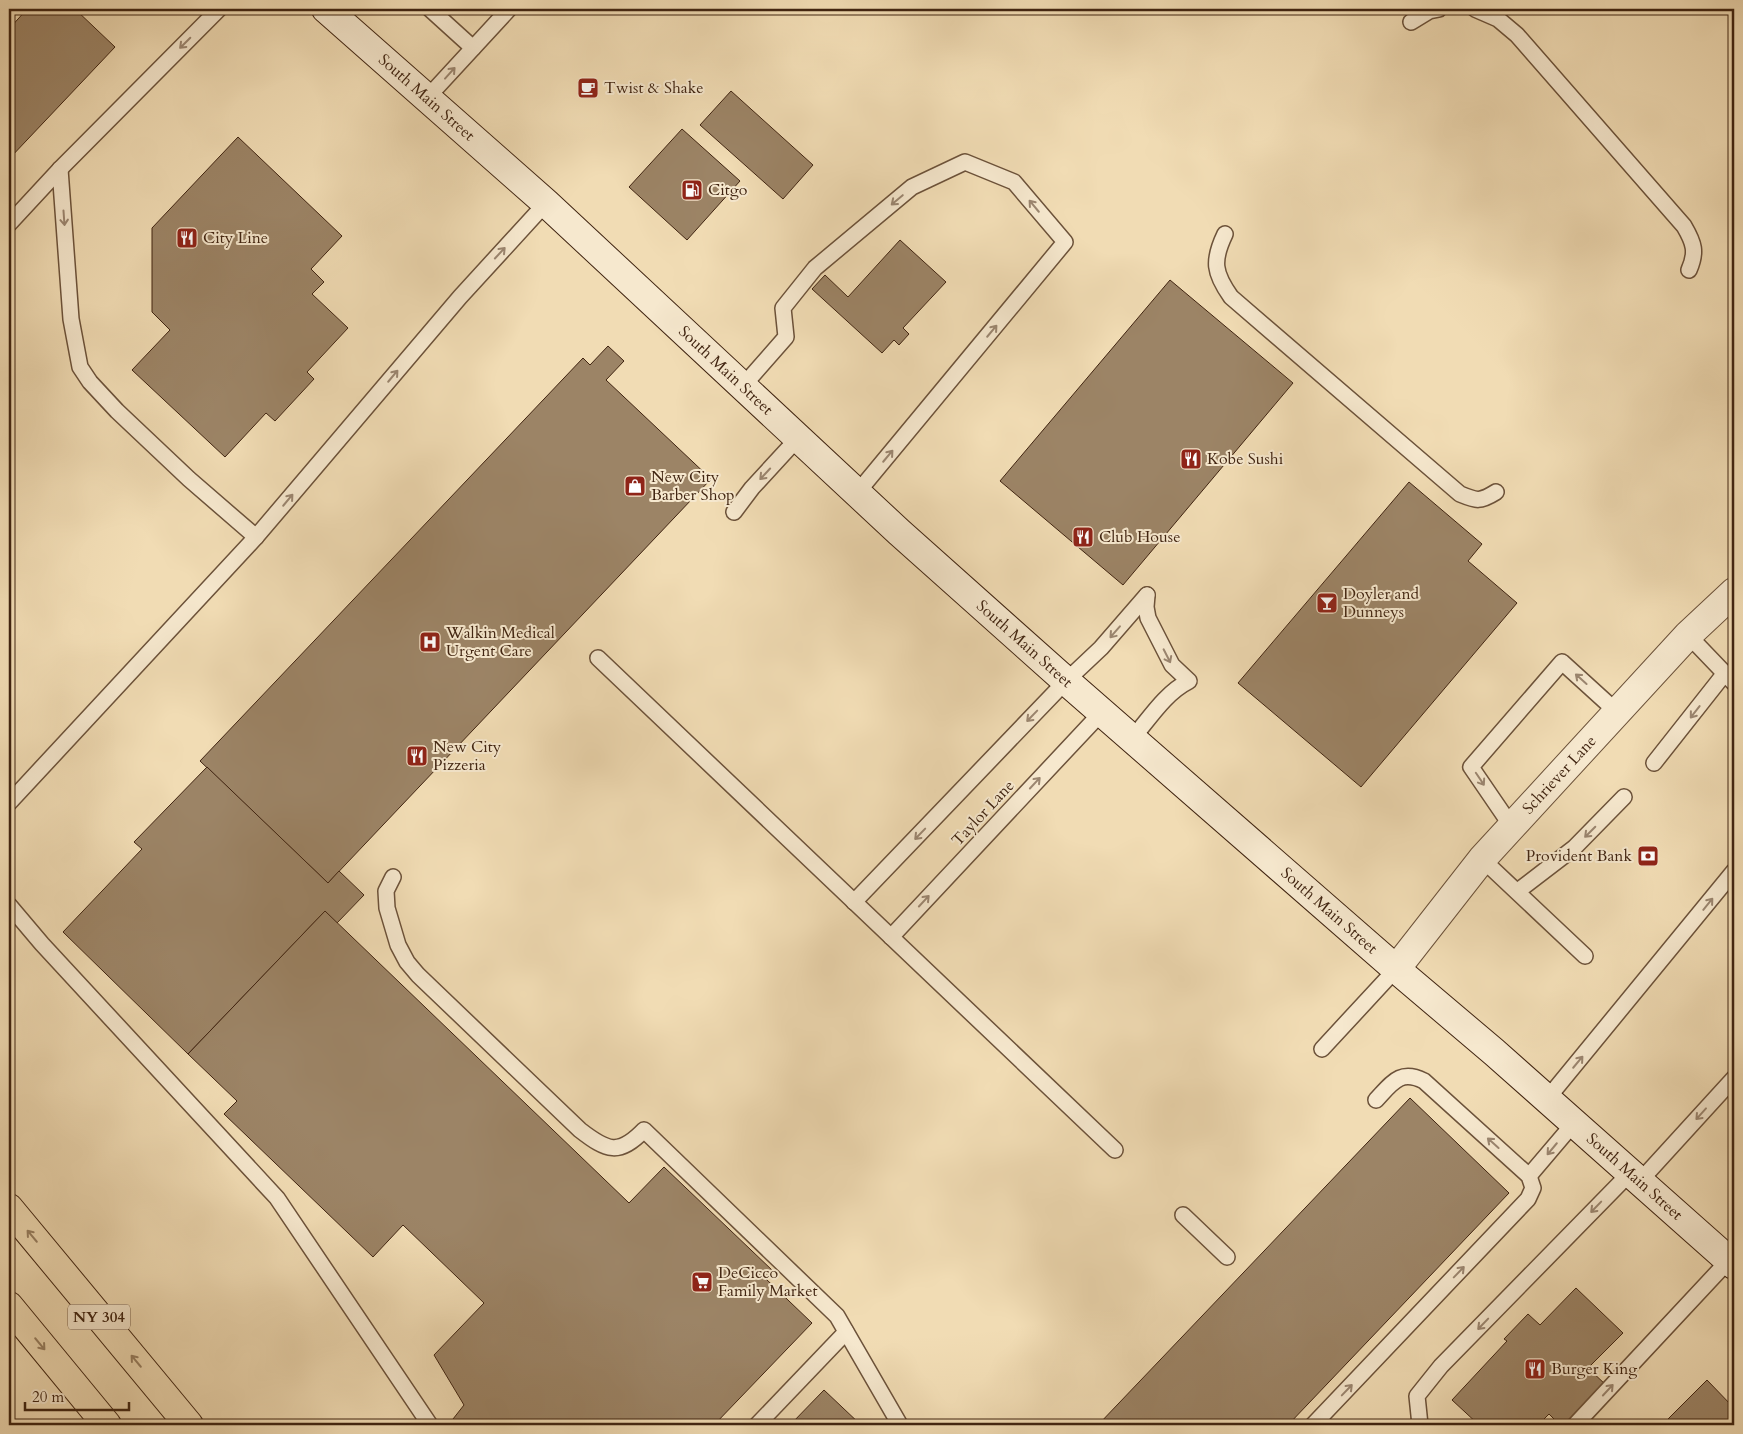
<svg xmlns="http://www.w3.org/2000/svg" width="1743" height="1434" font-family="Cardo,serif">
	<style>
		.building { fill: #9c8466; stroke: #402411 }
		.lines { fill: none; stroke-linecap: round; stroke-linejoin: round }
		.lane-casing { stroke: #6c523a; stroke-width: 18 }
		.street-casing { stroke: #6c523a; stroke-width: 30 }
		.secondary-casing { stroke: #402411; stroke-width: 30 }
		.primary-casing { stroke: #402411; stroke-width: 30 }
		.lane { stroke: #f6e8ce; stroke-width: 15 }
		.street { stroke: #f6e8ce; stroke-width: 28 }
		.secondary { stroke: #f6e8ce; stroke-width: 28 }
		.primary { stroke: #f1dcb4; stroke-width: 28 }
		.oneway { stroke: #9b8670 }
		.oneway2 { stroke: #988062 }
		.labels { text-anchor: middle; dominant-baseline: central; stroke-width: 4; stroke-linejoin: round; paint-order: stroke }
		.shield { fill: #f6e8ce; stroke: #775f4a; stroke-width: 1 }
		.shield-label { font-size: 15px; font-weight: bold; fill: #402411 }
		.poi-label { font-size: 16px; fill: #402411; stroke: #f6e8ce; text-anchor: start }
		.street-label { font-size: 16px; fill: #402411; stroke: #f6e8ce }
	</style>
	<rect width="100%" height="100%" fill="#f1dcb4"/>
	<filter id="stains"><feTurbulence type="fractalNoise" baseFrequency=".004" numOctaves="4"/><feColorMatrix values="0 0 0 0 .2 0 0 0 0 .09 0 0 0 0 .02 0 0 0 .5 -.17"/></filter>
	<radialGradient id="worn" r=".72"><stop offset=".6" stop-color="#630" stop-opacity="0"/><stop offset="1" stop-color="#630" stop-opacity=".3"/></radialGradient>
	<g class="building">
		<polygon points="27,9 75,9 115,47 9,159 9,29"/>
		<polygon points="731,91 813,165 783,199 700,125"/>
		<polygon points="682,129 740,181 687,240 629,187"/>
		<polygon points="238,137 342,236 311,269 324,282 312,294 348,328 307,372 314,379 275,421 266,413 225,457 132,370 170,330 152,312 152,228"/>
		<polygon points="900,240 946,282 903,328 909,334 899,345 894,340 882,353 812,289 825,275 848,297"/>
		<polygon points="1170,280 1293,383 1123,585 1000,481"/>
		<polygon points="608,346 624,361 606,380 711,479 328,883 200,761 583,358 590,365"/>
		<polygon points="1409,482 1482,544 1468,561 1517,603 1361,787 1238,683"/>
		<polygon points="207,767 328,883 339,871 364,895 337,923 325,911 188,1054 63,932 142,849 134,842"/>
		<polygon points="325,911 629,1203 664,1167 773,1271 766,1279 812,1323 714,1425 456,1425 453,1419 464,1405 434,1355 484,1303 403,1225 373,1257 224,1114 237,1101 188,1054"/>
		<polygon points="1410,1098 1509,1193 1288,1425 1098,1425"/>
		<polygon points="1576,1288 1623,1333 1588,1368 1607,1386 1569,1425 1560,1425 1549,1414 1538,1425 1479,1425 1452,1400 1507,1341 1504,1339 1528,1314 1540,1325"/>
		<polygon points="1707,1380 1734,1408 1734,1425 1662,1425"/>
		<polygon points="824,1390 861,1425 790,1425"/>
	</g>
	<g class="lines">
		<g class="lane-casing">
			<g id="lane">
				<polyline points="430,9 473,48"/>
				<path d="M 1475,9 L 1498,19 L 1517,35 L 1684,226 C 1694,243 1697,252 1689,270"/>
				<polyline points="1411,22 1429,11 1439,9"/>
				<polyline points="427,98 509,9"/>
				<polyline points="60,169 71,319 80,367 90,382 117,411 189,479 256,537"/>
				<polyline points="9,224 60,169 219,9"/>
				<path d="M 1225,234 C 1212,261 1214,273 1231,297 L 1460,494 C 1477,501 1480,502 1496,492"/>
				<polyline points="743,386 786,337 783,308 815,268 912,187 965,162 1014,182 1065,242 857,493"/>
				<polyline points="734,512 752,488 798,438"/>
				<polyline points="1688,635 1734,683"/>
				<polyline points="598,658 1115,1150"/>
				<path d="M 1132,739 C 1149,719 1165,693 1189,681 L 1172,665 L 1148,618 L 1146,607 L 1147,595"/>
				<polyline points="1654,763 1725,673"/>
				<polyline points="9,803 256,537 460,297 546,203"/>
				<polyline points="1512,827 1471,767 1562,662 1617,712"/>
				<polyline points="1482,859 1585,956"/>
				<path d="M 393,877 L 386,891 L 387,908 L 398,945 L 407,962 L 418,975 L 580,1130 C 607,1151 619,1156 644,1130 L 837,1316 L 900,1425"/>
				<polyline points="1518,891 1574,848 1624,797"/>
				<polyline points="854,902 1066,681 1101,648 1147,595"/>
				<polyline points="9,905 42,944 277,1198 430,1425"/>
				<polyline points="891,937 1102,712"/>
				<polyline points="1322,1049 1396,969"/>
				<polyline points="1547,1099 1734,871"/>
				<polyline points="1529,1176 1574,1123"/>
				<polyline points="1640,1181 1734,1078"/>
				<polyline points="1183,1215 1227,1257"/>
				<polyline points="757,1425 846,1332"/>
				<path d="M 1313,1425 L 1528,1199 L 1533,1188 L 1529,1176 L 1424,1081 C 1400,1069 1392,1083 1376,1100"/>
				<polyline points="1420,1425 1417,1396 1441,1366 1630,1173"/>
				<polyline points="1575,1425 1729,1260"/>
			</g>
		</g>
		<g class="street-casing">
			<g id="street">
				<path id="s1" d="M 1396,969 L 1482,859 L 1688,635 L 1734,592"/>
			</g>
		</g>
		<g class="secondary-casing">
			<g id="secondary">
				<path id="s2" d="M 326,9 L 546,203 L 899,532 L 1066,681 L 1396,969 L 1494,1052 L 1734,1265"/>
			</g>
		</g>
		<g class="primary-casing">
			<g id="primary">
				<polyline points="9,1208 189,1425"/>
				<polyline points="9,1306 107,1425"/>
			</g>
		</g>
		<use href="#lane" class="lane"/>
		<use href="#street" class="street"/>
		<use href="#secondary" class="secondary"/>
		<use href="#primary" class="primary"/>
	</g>
	<defs><path id="oneway-shaft" d="M-6 0H5M1.5-3L5.5 0L1.5 3" fill="none" stroke-width="1.6" stroke-linecap="round" stroke-linejoin="round" transform="scale(1.25)"/></defs>
	<g class="oneway">
		<use href="#oneway-shaft" transform="translate(185 43) rotate(135)"/>
		<use href="#oneway-shaft" transform="translate(450 73) rotate(-48)"/>
		<use href="#oneway-shaft" transform="translate(897 200) rotate(140)"/>
		<use href="#oneway-shaft" transform="translate(1034 206) rotate(-130)"/>
		<use href="#oneway-shaft" transform="translate(64 218) rotate(86)"/>
		<use href="#oneway-shaft" transform="translate(500 253) rotate(-47)"/>
		<use href="#oneway-shaft" transform="translate(992 331) rotate(-50)"/>
		<use href="#oneway-shaft" transform="translate(393 376) rotate(-50)"/>
		<use href="#oneway-shaft" transform="translate(888 456) rotate(-50)"/>
		<use href="#oneway-shaft" transform="translate(765 474) rotate(133)"/>
		<use href="#oneway-shaft" transform="translate(288 500) rotate(-50)"/>
		<use href="#oneway-shaft" transform="translate(1115 632) rotate(131)"/>
		<use href="#oneway-shaft" transform="translate(1167 656) rotate(63)"/>
		<use href="#oneway-shaft" transform="translate(1581 679) rotate(-138)"/>
		<use href="#oneway-shaft" transform="translate(1695 712) rotate(128)"/>
		<use href="#oneway-shaft" transform="translate(1032 716) rotate(134)"/>
		<use href="#oneway-shaft" transform="translate(1480 779) rotate(56)"/>
		<use href="#oneway-shaft" transform="translate(1035 783) rotate(-47)"/>
		<use href="#oneway-shaft" transform="translate(1590 832) rotate(135)"/>
		<use href="#oneway-shaft" transform="translate(920 834) rotate(134)"/>
		<use href="#oneway-shaft" transform="translate(924 901) rotate(-47)"/>
		<use href="#oneway-shaft" transform="translate(1708 904) rotate(-51)"/>
		<use href="#oneway-shaft" transform="translate(1578 1062) rotate(-50)"/>
		<use href="#oneway-shaft" transform="translate(1701 1114) rotate(132)"/>
		<use href="#oneway-shaft" transform="translate(1493 1143) rotate(-138)"/>
		<use href="#oneway-shaft" transform="translate(1552 1149) rotate(130)"/>
		<use href="#oneway-shaft" transform="translate(1596 1207) rotate(134)"/>
		<use href="#oneway-shaft" transform="translate(1459 1272) rotate(-46)"/>
		<use href="#oneway-shaft" transform="translate(1483 1324) rotate(134)"/>
		<use href="#oneway-shaft" transform="translate(1347 1390) rotate(-46)"/>
		<use href="#oneway-shaft" transform="translate(1608 1390) rotate(-47)"/>
	</g>
	<g class="oneway2">
		<use href="#oneway-shaft" transform="translate(32 1236) rotate(-130)"/>
		<use href="#oneway-shaft" transform="translate(40 1344) rotate(50)"/>
		<use href="#oneway-shaft" transform="translate(136 1361) rotate(-130)"/>
	</g>
	<defs>
		<g id="cafe-square" transform="scale(1.125)"><rect x="-9" y="-9" width="18" height="18" rx="4" fill="#8f2418" stroke="#f6e8ce"/><path d="M-5.5-4.5H6V0H3Q3 3.5 0 3.5H-2.5Q-5.5 3.5-5.5 0ZM3-3.2v2h1.7v-2ZM-6 4.5H4V6H-6Z" fill="#fff"/></g>
		<g id="fuel-square" transform="scale(1.125)"><rect x="-9" y="-9" width="18" height="18" rx="4" fill="#8f2418" stroke="#f6e8ce"/><path d="M-5.5-6h7V0h2V4h1.3V-2.5L3-4.5l.8-.8L6-3V5H2.5V1h-1V6h-7ZM-4.2-4.7v3.2H.2V-4.7Z" fill="#fff"/></g>
		<g id="restaurant-square" transform="scale(1.125)"><rect x="-9" y="-9" width="18" height="18" rx="4" fill="#8f2418" stroke="#f6e8ce"/><path d="M-5-6h1v4h1v-4h1v4h1v-4h1v5L-1.5 .5V6h-2V.5L-5-1ZM5-6V6H3V1.5H1.5Q1.5-4 5-6Z" fill="#fff"/></g>
		<g id="shop-square" transform="scale(1.125)"><rect x="-9" y="-9" width="18" height="18" rx="4" fill="#8f2418" stroke="#f6e8ce"/><path d="M-5-2.5h2.3a2.7 3.5 0 0 1 5.4 0H5L5.5 6h-11ZM-1.5-2.5h3a1.5 2.3 0 0 0-3 0Z" fill="#fff"/></g>
		<g id="bar-square" transform="scale(1.125)"><rect x="-9" y="-9" width="18" height="18" rx="4" fill="#8f2418" stroke="#f6e8ce"/><path d="M-6-5H6L.8 .8V4.5H3.5V6h-7V4.5H-.8V.8Z" fill="#fff"/></g>
		<g id="hospital-square" transform="scale(1.125)"><rect x="-9" y="-9" width="18" height="18" rx="4" fill="#8f2418" stroke="#f6e8ce"/><path d="M-5-5h3v3.5h4V-5h3V5h-3V1.5h-4V5h-3Z" fill="#fff"/></g>
		<g id="bank-square" transform="scale(1.125)"><rect x="-9" y="-9" width="18" height="18" rx="4" fill="#8f2418" stroke="#f6e8ce"/><path d="M-6-4H6V4H-6ZM0-2.3a2.3 2.3 0 1 0 0 4.6a2.3 2.3 0 1 0 0-4.6Z" fill="#fff"/></g>
		<g id="supermarket-square" transform="scale(1.125)"><rect x="-9" y="-9" width="18" height="18" rx="4" fill="#8f2418" stroke="#f6e8ce"/><path d="M-6-5.5h2.5l.6 2H6L4.5 2H-2.5L-4.4-4H-6ZM-1.5 3.2a1.3 1.3 0 1 0 .1 0ZM3 3.2a1.3 1.3 0 1 0 .1 0Z" fill="#fff"/></g>
	</defs>
	<g fill-rule="evenodd">
		<use href="#cafe-square" x="588" y="88"/>
		<use href="#fuel-square" x="692" y="190"/>
		<use href="#restaurant-square" x="187" y="238"/>
		<use href="#restaurant-square" x="1191" y="459"/>
		<use href="#shop-square" x="635" y="486"/>
		<use href="#restaurant-square" x="1083" y="537"/>
		<use href="#bar-square" x="1327" y="603"/>
		<use href="#hospital-square" x="430" y="642"/>
		<use href="#restaurant-square" x="417" y="756"/>
		<use href="#bank-square" x="1648" y="856"/>
		<use href="#supermarket-square" x="702" y="1282"/>
		<use href="#restaurant-square" x="1535" y="1369"/>
	</g>
	<g class="labels">
		<rect class="shield" x="68" y="1304.5" width="62" height="25" rx="4"/>
		<g class="shield-label">
			<text x="99" y="1317">NY 304</text>
		</g>
		<g class="poi-label">
			<text x="604" y="88">Twist &amp; Shake</text>
			<text x="708" y="190">Citgo</text>
			<text x="203" y="238">City Line</text>
			<text x="1207" y="459">Kobe Sushi</text>
			<text x="651" y="477">New City<tspan x="651" dy="18">Barber Shop</tspan></text>
			<text x="1099" y="537">Club House</text>
			<text x="1343" y="594">Doyler and<tspan x="1343" dy="18">Dunneys</tspan></text>
			<text x="446" y="633">Walkin Medical<tspan x="446" dy="18">Urgent Care</tspan></text>
			<text x="433" y="747">New City<tspan x="433" dy="18">Pizzeria</tspan></text>
			<text x="1632" y="856" text-anchor="end">Provident Bank</text>
			<text x="718" y="1273">DeCicco<tspan x="718" dy="18">Family Market</tspan></text>
			<text x="1551" y="1369">Burger King</text>
		</g>
		<g class="street-label">
			<text stroke="none"><textPath href="#s2" startOffset="134">South Main Street</textPath></text>
			<text stroke="none"><textPath href="#s2" startOffset="539">South Main Street</textPath></text>
			<text stroke="none"><textPath href="#s2" startOffset="944">South Main Street</textPath></text>
			<text stroke="none"><textPath href="#s1" startOffset="254">Schriever Lane</textPath></text>
			<text transform="translate(983 813) rotate(-47)">Taylor Lane</text>
			<text stroke="none"><textPath href="#s2" startOffset="1349">South Main Street</textPath></text>
			<text stroke="none"><textPath href="#s2" startOffset="1754">South Main Street</textPath></text>
		</g>
	</g>
	<rect width="1743" height="1434" fill="none" stroke="#f1dcb4" stroke-width="30"/>
	<rect x="10" y="10" width="1723" height="1414" fill="none" stroke="#402411" stroke-width="2.5"/>
	<rect x="15" y="15" width="1713" height="1404" fill="none" stroke="#402411"/>
	<path d="M25 1402v8h104v-8" fill="none" stroke="#402411" stroke-width="2.5"/>
	<text x="32" y="1402" font-size="15" fill="#402411" stroke="#f6e8ce" stroke-width="4" paint-order="stroke">20 m</text>
	<rect width="100%" height="100%" filter="url(#stains)"/>
	<rect width="100%" height="100%" fill="url(#worn)"/>
</svg>
